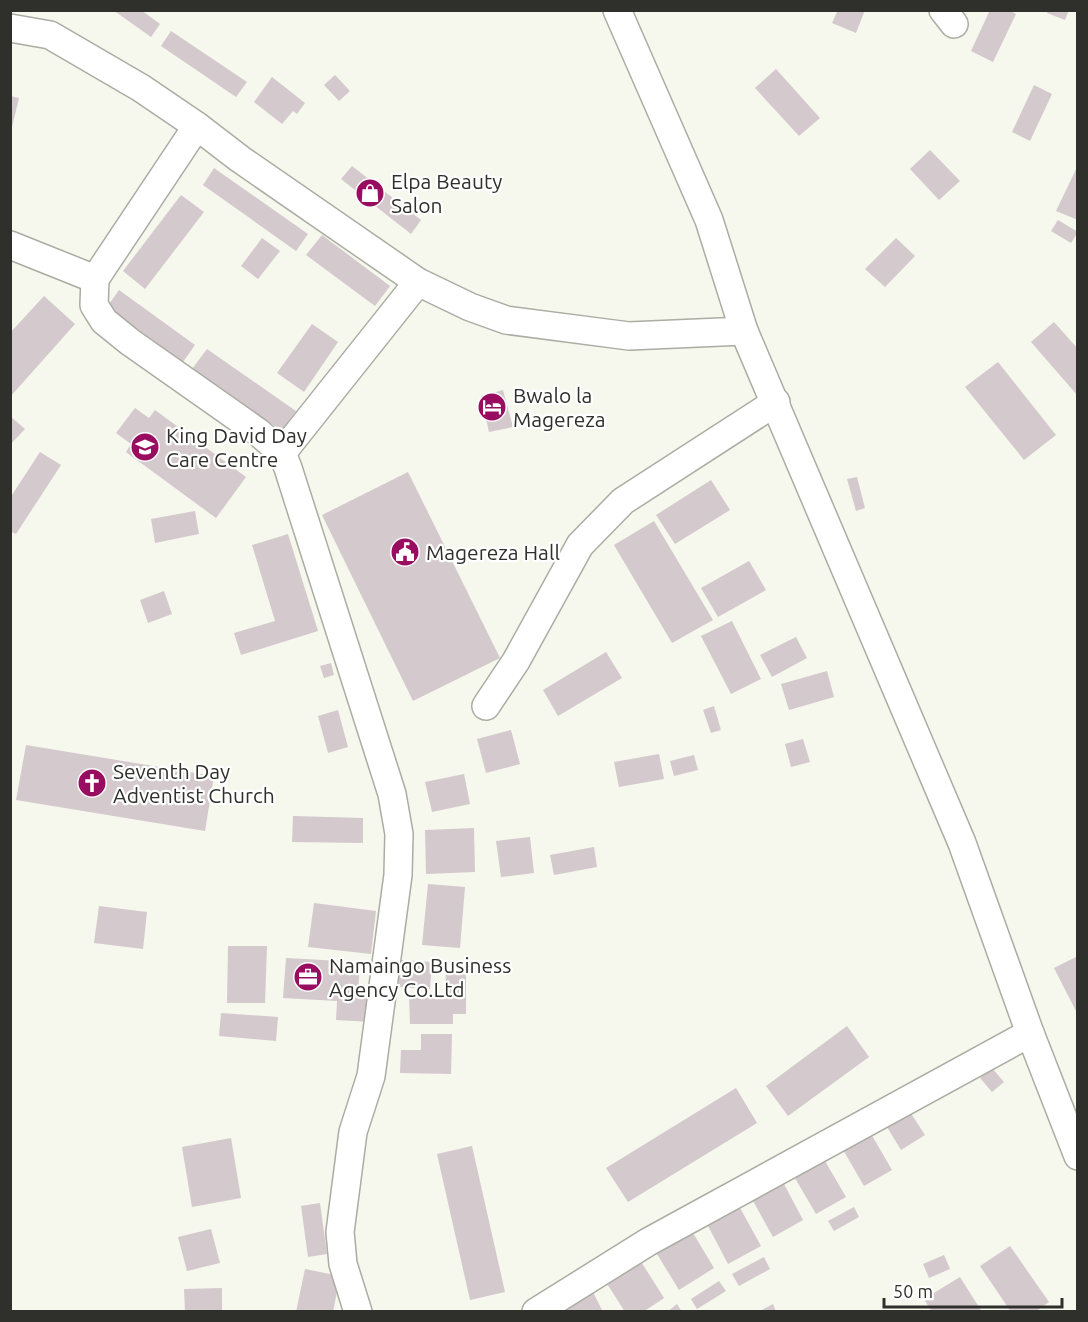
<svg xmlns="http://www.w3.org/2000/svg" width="1088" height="1322" font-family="Ubuntu,sans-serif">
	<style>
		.building { fill: #d4c9cd }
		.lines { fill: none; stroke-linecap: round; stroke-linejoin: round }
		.minor-casing { stroke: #abaca3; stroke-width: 30 }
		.minor { stroke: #fff; stroke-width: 27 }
		.labels { text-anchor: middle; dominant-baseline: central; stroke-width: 4.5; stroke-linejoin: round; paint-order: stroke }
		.poi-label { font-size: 21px; fill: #2f302c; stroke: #fff; text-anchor: start }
	</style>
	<rect width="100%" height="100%" fill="#f6f7ed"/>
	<g class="building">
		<polygon points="113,10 141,10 160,24 151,37"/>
		<polygon points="838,10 865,10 856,33 832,23"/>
		<polygon points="990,10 1009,10 1016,14 993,62 971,51"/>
		<polygon points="1048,10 1069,10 1065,20 1047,13"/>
		<polygon points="171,31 247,82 236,97 161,46"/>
		<polygon points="776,69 820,118 799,136 755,88"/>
		<polygon points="335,75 350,91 339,101 324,85"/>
		<polygon points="272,77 305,103 297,114 293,111 282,124 254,102"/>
		<polygon points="1034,85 1052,94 1030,141 1012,132"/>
		<polygon points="10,96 19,98 11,131 10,131"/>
		<polygon points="930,150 960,181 939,200 910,169"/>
		<polygon points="1078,165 1078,220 1056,211"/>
		<polygon points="352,166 421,220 411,234 341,179"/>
		<polygon points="214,168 308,234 296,251 203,185"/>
		<polygon points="181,195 204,212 145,289 123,271"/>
		<polygon points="1058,220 1078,232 1071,243 1051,231"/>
		<polygon points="322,235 390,286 375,306 306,255"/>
		<polygon points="262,238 280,251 258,279 241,266"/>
		<polygon points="896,238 915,256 885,287 865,269"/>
		<polygon points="119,290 195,345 183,362 107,307"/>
		<polygon points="44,296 75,324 10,397 10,333"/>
		<polygon points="1054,322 1078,349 1078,396 1031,342"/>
		<polygon points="312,324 338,342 304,392 277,373"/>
		<polygon points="207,349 296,411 282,431 192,369"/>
		<polygon points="998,362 1056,435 1024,460 965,387"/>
		<polygon points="503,390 513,427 489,432 481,396"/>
		<polygon points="135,408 149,418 155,410 246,477 216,518 126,452 131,444 116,433"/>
		<polygon points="10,416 25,429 10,445"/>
		<polygon points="40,452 61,465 16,534 10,531 10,498"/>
		<polygon points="408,472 500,658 413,701 322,515"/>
		<polygon points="857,477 865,508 856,511 847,479"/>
		<polygon points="711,480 730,510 675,544 656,515"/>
		<polygon points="195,511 199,534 155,543 151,519"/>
		<polygon points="654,521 713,620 672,643 614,545"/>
		<polygon points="288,534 318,631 241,655 234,633 275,621 252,545"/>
		<polygon points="749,561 766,590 718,617 701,588"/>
		<polygon points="164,591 172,614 148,623 140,600"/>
		<polygon points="732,621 761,679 731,694 701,636"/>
		<polygon points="796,637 807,658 772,677 760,655"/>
		<polygon points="606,652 622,678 558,716 543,690"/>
		<polygon points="331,663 334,675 324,678 320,666"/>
		<polygon points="827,671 834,697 789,710 781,684"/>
		<polygon points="714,706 721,730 711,733 703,710"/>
		<polygon points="338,710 348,747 328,753 318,716"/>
		<polygon points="511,730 520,764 486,773 477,739"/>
		<polygon points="803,739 810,762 791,767 785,744"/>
		<polygon points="26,745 214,776 205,831 16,800"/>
		<polygon points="659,754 664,779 619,787 614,762"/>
		<polygon points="694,755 698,770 674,776 670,761"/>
		<polygon points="464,774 470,804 432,812 425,782"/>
		<polygon points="293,816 363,818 363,843 292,842"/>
		<polygon points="474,828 475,872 426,874 425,830"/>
		<polygon points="530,837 534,873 501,877 496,841"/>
		<polygon points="594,847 597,867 554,875 550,855"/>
		<polygon points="428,884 465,887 460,948 422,945"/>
		<polygon points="314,903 376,911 371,954 308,947"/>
		<polygon points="99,906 147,912 143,949 94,943"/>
		<polygon points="228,946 267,946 265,1003 227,1003"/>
		<polygon points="1078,956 1078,1015 1054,968"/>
		<polygon points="286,958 360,962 358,994 373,994 371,1022 336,1020 337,1001 283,998"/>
		<polygon points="401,960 432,962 430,989 398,987"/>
		<polygon points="446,970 466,970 466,1014 453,1014 453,1024 410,1024 409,995 445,995"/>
		<polygon points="221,1013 278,1017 276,1041 219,1036"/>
		<polygon points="847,1026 869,1057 788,1116 766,1086"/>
		<polygon points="421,1034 452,1034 451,1074 400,1073 401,1050 421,1050"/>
		<polygon points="992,1068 1004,1082 992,1092 980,1078"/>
		<polygon points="736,1088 757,1123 628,1202 606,1168"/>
		<polygon points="910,1112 925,1135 901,1150 887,1127"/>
		<polygon points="870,1132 892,1170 864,1186 842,1148"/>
		<polygon points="231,1138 241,1198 192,1207 182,1147"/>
		<polygon points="472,1146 505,1292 470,1300 437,1154"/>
		<polygon points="822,1156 846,1197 816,1214 792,1173"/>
		<polygon points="784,1184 803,1220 773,1237 753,1201"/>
		<polygon points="320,1203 327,1254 308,1257 301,1206"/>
		<polygon points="739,1206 761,1246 728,1264 707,1224"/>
		<polygon points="854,1207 859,1217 834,1231 828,1221"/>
		<polygon points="211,1229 220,1263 187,1271 178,1237"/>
		<polygon points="693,1233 714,1268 679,1290 657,1254"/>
		<polygon points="1010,1246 1049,1302 1035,1312 1011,1312 980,1266"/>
		<polygon points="944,1255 950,1269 929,1278 923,1264"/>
		<polygon points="764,1257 770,1269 739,1286 732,1274"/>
		<polygon points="640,1260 664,1298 643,1312 625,1312 606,1282"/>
		<polygon points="305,1269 340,1276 333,1312 296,1312"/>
		<polygon points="960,1277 982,1312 932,1312 924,1299"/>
		<polygon points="719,1281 726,1291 697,1309 691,1299"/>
		<polygon points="222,1288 222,1312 185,1312 184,1289"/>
		<polygon points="592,1290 603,1312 562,1312"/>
		<polygon points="677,1304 682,1312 667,1312"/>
		<polygon points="773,1304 776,1312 758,1312"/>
	</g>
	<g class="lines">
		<g class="minor-casing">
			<g id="minor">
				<polyline points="617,10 709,220 744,331 962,843 1030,1033 1078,1156"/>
				<polyline points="943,10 954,24"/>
				<polyline points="10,28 50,35 141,88 197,126 240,159 418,282 470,307 506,320 629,336 744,331"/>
				<polyline points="197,126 95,279 94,305 104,321 130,342 258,432 282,453 288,468 392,794 399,834 398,875 371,1076 353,1132 340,1232 343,1264 358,1312"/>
				<polyline points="10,245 95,279"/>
				<polyline points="282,453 418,282"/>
				<polyline points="486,706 516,661 580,545 623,501 776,402"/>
				<polyline points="536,1312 648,1242 1030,1033"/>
			</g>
		</g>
		<use href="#minor" class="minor"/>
	</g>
	<defs>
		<g id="shop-disc" transform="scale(1.5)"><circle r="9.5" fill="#990d60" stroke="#fff"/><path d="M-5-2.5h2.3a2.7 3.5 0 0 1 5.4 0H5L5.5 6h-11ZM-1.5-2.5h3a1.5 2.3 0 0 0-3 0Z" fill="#fff"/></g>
		<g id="hotel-disc" transform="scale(1.5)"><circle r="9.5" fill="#990d60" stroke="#fff"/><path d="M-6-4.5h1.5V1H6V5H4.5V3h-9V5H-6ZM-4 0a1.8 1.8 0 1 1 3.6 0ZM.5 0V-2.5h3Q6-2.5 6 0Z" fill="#fff"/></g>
		<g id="school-disc" transform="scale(1.5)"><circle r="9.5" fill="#990d60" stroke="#fff"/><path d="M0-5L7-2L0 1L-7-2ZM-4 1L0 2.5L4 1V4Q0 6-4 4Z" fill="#fff"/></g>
		<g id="civic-disc" transform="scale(1.5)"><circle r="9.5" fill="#990d60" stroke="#fff"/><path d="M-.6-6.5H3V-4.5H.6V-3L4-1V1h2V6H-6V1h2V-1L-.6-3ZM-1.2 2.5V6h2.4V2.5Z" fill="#fff"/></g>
		<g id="church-disc" transform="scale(1.5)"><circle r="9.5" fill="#990d60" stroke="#fff"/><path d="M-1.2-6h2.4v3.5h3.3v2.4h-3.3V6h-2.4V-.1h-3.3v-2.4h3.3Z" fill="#fff"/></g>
		<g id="office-disc" transform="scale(1.5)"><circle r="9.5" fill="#990d60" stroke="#fff"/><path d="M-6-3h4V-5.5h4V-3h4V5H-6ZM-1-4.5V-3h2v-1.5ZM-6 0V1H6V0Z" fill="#fff"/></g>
	</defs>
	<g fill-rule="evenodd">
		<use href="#shop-disc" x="370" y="193"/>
		<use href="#hotel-disc" x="492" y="407"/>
		<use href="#school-disc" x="145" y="447"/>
		<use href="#civic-disc" x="405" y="552"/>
		<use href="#church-disc" x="92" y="783"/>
		<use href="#office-disc" x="308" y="977"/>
	</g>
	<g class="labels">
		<g class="poi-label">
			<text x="391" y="181">Elpa Beauty<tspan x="391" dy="24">Salon</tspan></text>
			<text x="513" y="395">Bwalo la<tspan x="513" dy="24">Magereza</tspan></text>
			<text x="166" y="435">King David Day<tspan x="166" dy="24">Care Centre</tspan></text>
			<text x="426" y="552">Magereza Hall</text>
			<text x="113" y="771">Seventh Day<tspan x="113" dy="24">Adventist Church</tspan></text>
			<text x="329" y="965">Namaingo Business<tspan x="329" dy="24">Agency Co.Ltd</tspan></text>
		</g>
	</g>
	<rect width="1088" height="1322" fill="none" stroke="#2f302c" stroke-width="24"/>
	<path d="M884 1298v9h178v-9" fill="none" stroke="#2f302c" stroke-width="3"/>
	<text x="893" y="1298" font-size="18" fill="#2f302c" stroke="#ffffff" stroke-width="4.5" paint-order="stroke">50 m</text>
</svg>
